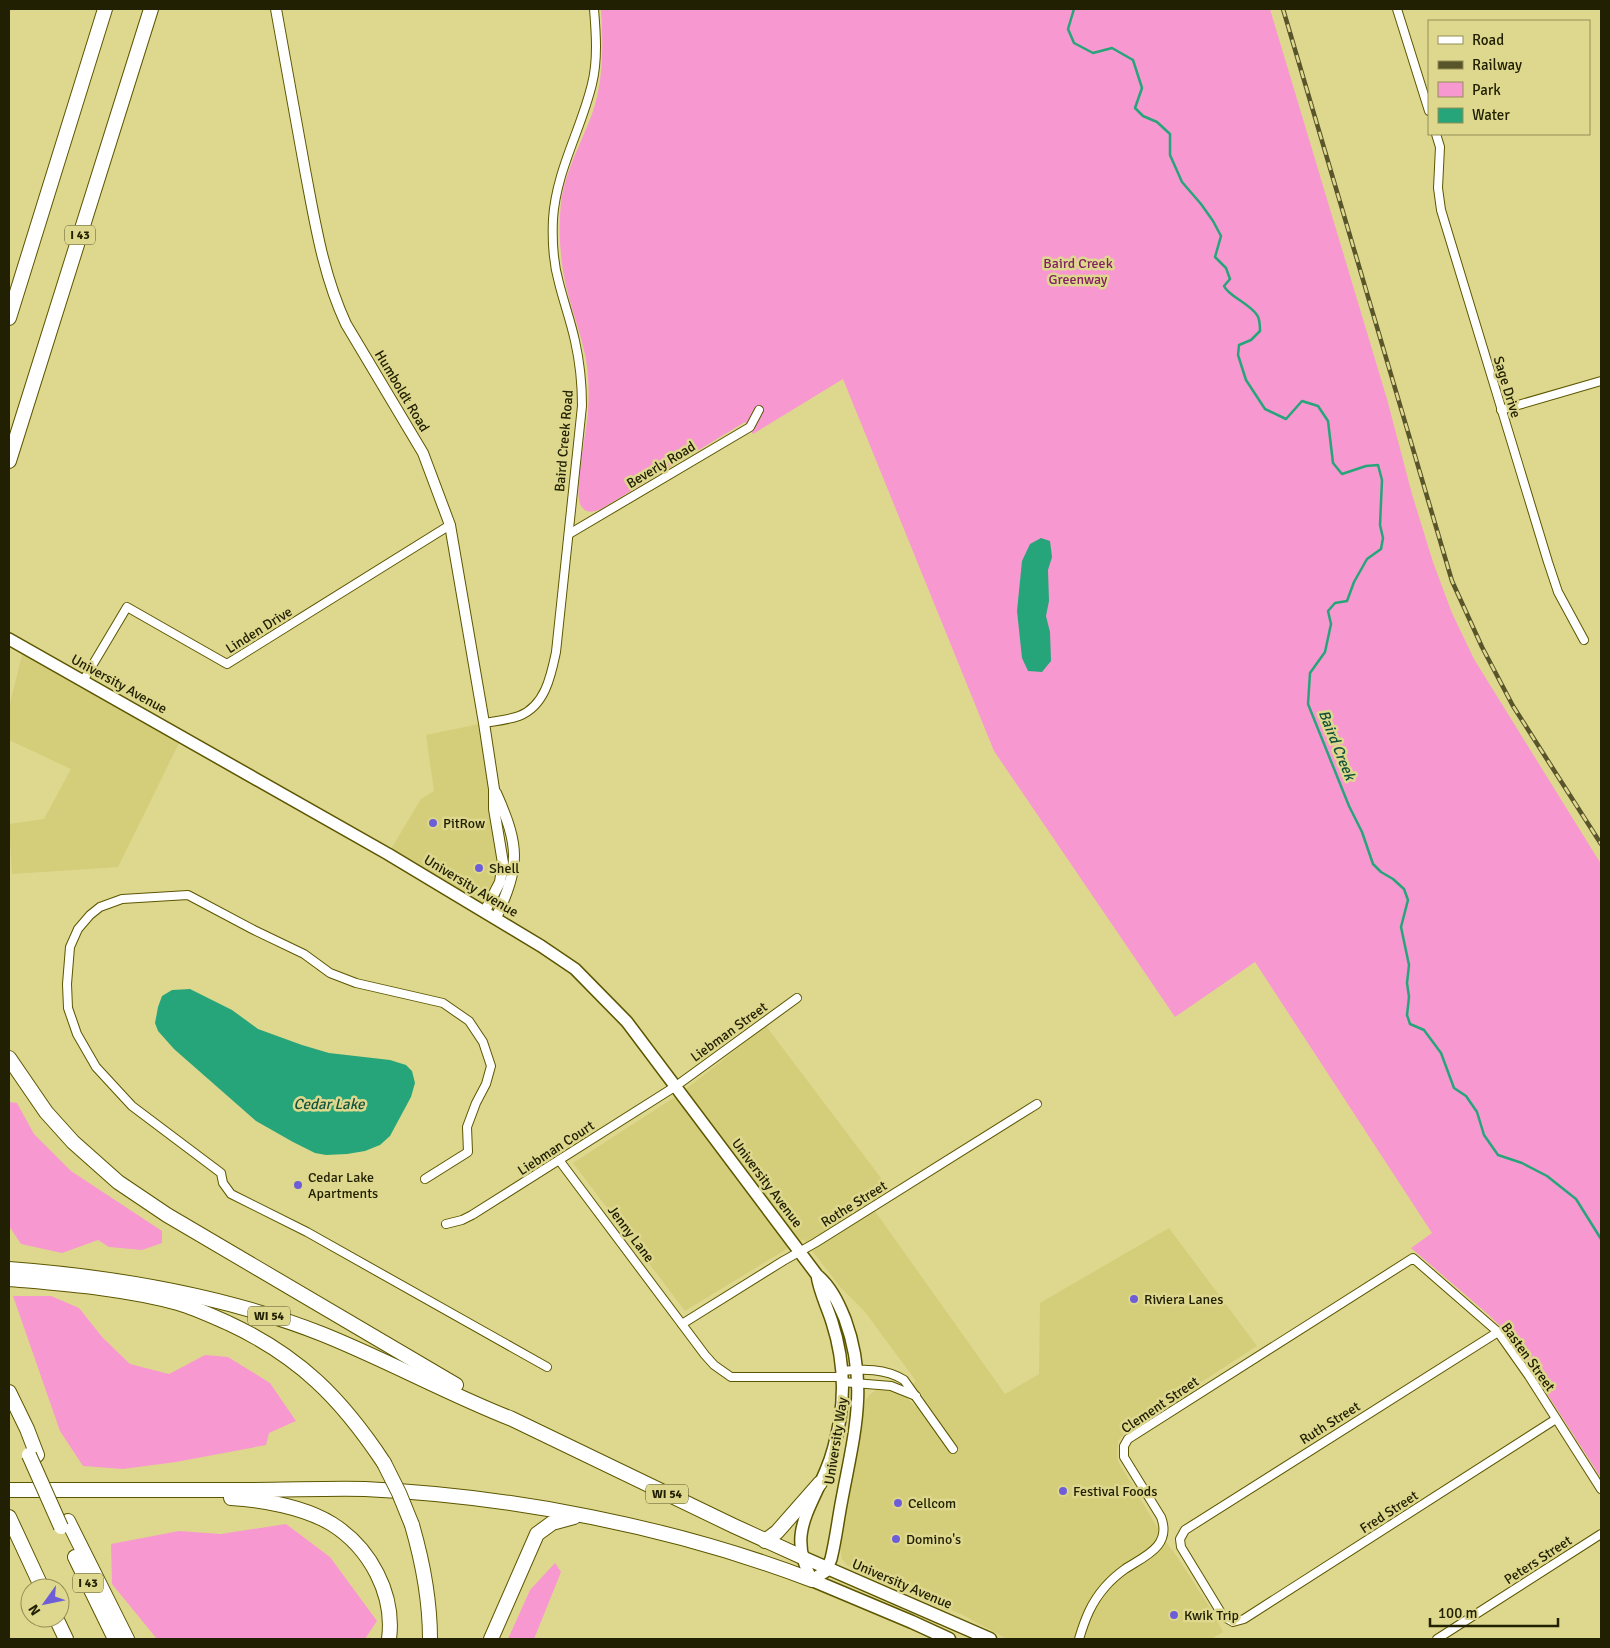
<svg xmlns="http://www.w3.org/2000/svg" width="1610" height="1648" font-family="Signika,sans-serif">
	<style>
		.built { fill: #d4cd7a }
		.green { fill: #f898d0 }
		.water { fill: #27a57a }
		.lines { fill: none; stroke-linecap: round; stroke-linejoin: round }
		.stream { stroke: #27a57a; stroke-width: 2.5 }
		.minor-casing { stroke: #5c5600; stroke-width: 10 }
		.tertiary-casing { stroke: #5c5600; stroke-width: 12 }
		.secondary-casing { stroke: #5c5600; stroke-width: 14 }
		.primary-casing { stroke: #5c5600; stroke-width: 15 }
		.motorway-casing { stroke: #5c5600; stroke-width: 16 }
		.minor { stroke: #fff; stroke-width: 8 }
		.tertiary { stroke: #fff; stroke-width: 10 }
		.secondary { stroke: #fff; stroke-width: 11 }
		.primary { stroke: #fff; stroke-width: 12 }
		.motorway { stroke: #fff; stroke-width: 14 }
		.rail-casing { stroke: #59552b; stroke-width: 4.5 }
		.rail { stroke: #ded88e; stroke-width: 2.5; stroke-dasharray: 8; stroke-linecap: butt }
		.motorway-bridge-casing { stroke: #5c5600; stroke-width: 16; stroke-linecap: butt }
		.motorway-bridge { stroke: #fff; stroke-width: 14 }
		.poi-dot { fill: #6d5ed8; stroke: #ded88e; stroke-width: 2 }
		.labels { text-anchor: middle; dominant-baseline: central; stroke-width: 5; stroke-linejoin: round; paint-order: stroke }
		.shield { fill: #ded88e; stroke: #5a572c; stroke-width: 1 }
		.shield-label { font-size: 12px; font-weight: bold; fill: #222002 }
		.park-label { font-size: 14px; fill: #832062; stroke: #ded88e }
		.street-label { font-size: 14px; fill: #222002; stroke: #ded88e }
		.poi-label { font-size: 14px; fill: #222002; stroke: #ded88e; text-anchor: start }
		.water-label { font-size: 15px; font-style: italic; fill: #12523b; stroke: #ded88e }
	</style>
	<rect width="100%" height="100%" fill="#ded88e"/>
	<g class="built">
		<polygon points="24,647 182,737 118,867 12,874 9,824 44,819 71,769 9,740 9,707"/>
		<polygon points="484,723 503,863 485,911 388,854 421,799 434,791 426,735"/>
		<polygon points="766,1026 887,1186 867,1200 1005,1394 1039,1374 1040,1303 1169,1228 1257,1346 1127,1430 1118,1441 1117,1456 1119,1463 1166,1542 1176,1555 1212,1611 1223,1632 1211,1639 1007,1639 963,1615 847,1565 842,1559 840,1548 865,1402 869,1395 876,1390 890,1391 904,1395 916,1407 925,1401 912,1384 916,1381 865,1312 841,1288 803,1239 685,1311 573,1163 681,1093"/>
	</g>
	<g class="green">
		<path d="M 601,9 L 1270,9 L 1387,399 L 1412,494 L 1433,562 L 1452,613 L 1474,659 L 1601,864 L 1601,1478 L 1510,1336 L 1490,1316 L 1411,1248 L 1432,1233 L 1255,962 L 1175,1017 L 994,751 L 843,379 L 753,434 L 745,422 L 601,509 C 594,512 586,514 581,506 C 573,494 587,430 588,412 C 589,395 589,377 586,359 C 581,334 572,311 566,286 C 560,259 558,231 561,203 C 565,171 581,144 592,114 C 604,80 603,44 601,9 Z"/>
		<polygon points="9,1102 17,1103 34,1134 71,1171 162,1231 162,1243 142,1250 109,1247 98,1240 62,1253 21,1244 9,1226"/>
		<polygon points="13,1296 51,1296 79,1308 103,1338 130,1364 169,1374 205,1355 228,1357 270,1383 296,1421 269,1433 266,1445 176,1462 123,1469 83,1466 60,1431"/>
		<polygon points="286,1524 330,1557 377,1621 365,1639 157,1639 112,1584 111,1544 179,1531 221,1534"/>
		<polygon points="555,1563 561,1572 534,1639 508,1639 530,1590"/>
	</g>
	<g class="water">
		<polygon points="1041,538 1050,541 1052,557 1048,570 1049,601 1046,616 1050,632 1051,661 1042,672 1028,671 1022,658 1017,611 1022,561 1030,544"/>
		<polygon points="190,989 232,1010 258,1029 302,1045 329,1053 390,1060 406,1065 412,1071 415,1083 411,1097 390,1136 380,1145 365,1151 347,1154 326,1155 315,1153 293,1142 256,1121 174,1049 158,1031 155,1023 158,1007 162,996 172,990"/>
	</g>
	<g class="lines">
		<path class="stream" d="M 1074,9 L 1068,29 L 1074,43 L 1093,53 L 1112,48 L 1133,60 L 1142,88 L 1135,108 L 1143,116 L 1157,122 L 1170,134 L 1170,155 L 1182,182 L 1201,204 L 1213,221 L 1221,236 L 1215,257 L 1226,268 L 1230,279 L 1224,286 C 1228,296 1249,303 1257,315 C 1260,319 1260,326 1260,331 L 1251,340 L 1239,345 L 1238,355 L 1246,380 L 1265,409 L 1286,419 L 1302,401 L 1318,406 L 1328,421 L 1333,463 L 1342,474 L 1366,466 L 1378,465 L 1382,480 L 1380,525 L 1383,538 L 1381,549 L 1367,559 L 1354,582 L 1347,601 L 1335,603 L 1328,611 L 1331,624 L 1325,652 L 1310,673 L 1308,704 L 1349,806 L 1362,832 L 1373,864 L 1381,872 L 1393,879 L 1404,889 L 1408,900 L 1401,927 L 1409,965 L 1407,983 L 1409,997 L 1407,1015 L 1410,1024 L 1424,1030 L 1441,1053 L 1454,1088 L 1466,1096 L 1477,1112 L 1484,1135 L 1498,1155 L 1522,1163 L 1547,1176 L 1576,1199 L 1601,1239"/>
		<g class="minor-casing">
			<g id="minor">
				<polyline points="1397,9 1429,111"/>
				<polyline points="1436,134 1440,147 1438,188 1441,210 1548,562 1558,592 1584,640"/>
				<polyline points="1501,410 1601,381"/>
				<polyline points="569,534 750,427 759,410"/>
				<polyline points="83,681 127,607 227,664 450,525"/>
				<path d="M 484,723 C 495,721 508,720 519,716 C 545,706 551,676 556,652 L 582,406 C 582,384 580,363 575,341 C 571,322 564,303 559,283 C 553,262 552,240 553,219 C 556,171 581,130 592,84 C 598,60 596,33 594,9"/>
				<polyline points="559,1160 705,1355 714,1365 731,1377 842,1377"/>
				<polyline points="425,1179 468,1152 467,1127 476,1103 486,1084 491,1066 483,1042 469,1021 443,1003 356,983 330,973 304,954 254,930 188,895 122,899 100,907 90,915 78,929 70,947 67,984 68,1008 77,1034 96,1067 132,1106 221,1173 223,1183 231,1194 307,1232 547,1367"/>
				<polyline points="446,1224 462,1220 472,1215 676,1086 797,998"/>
				<polyline points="682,1324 783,1261 815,1243 1037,1104"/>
				<polyline points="1498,1332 1185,1530 1180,1539 1181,1547 1223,1616 1233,1622 1244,1619 1556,1419"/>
				<path d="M 842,1371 C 863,1369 885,1368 904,1380 L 953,1449"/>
				<polyline points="842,1382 891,1386 916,1396"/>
				<path d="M 1079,1639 C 1085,1619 1091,1603 1105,1587 C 1111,1580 1118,1574 1125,1569 C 1145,1556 1172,1546 1161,1517 L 1124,1457 L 1124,1446 L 1128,1439 L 1413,1258 L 1498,1332 L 1529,1376 L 1601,1489"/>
				<polyline points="1437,1639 1601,1534"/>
			</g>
		</g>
		<g class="tertiary-casing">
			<g id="tertiary">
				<path d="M 276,9 C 286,62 295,116 305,170 C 315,222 323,275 346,324 L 423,453 L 450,525 L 484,723 L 494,789 L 494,809 L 503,863 L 500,882 L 485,911"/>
				<path d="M 496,793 C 520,847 520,865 496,918"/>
			</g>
		</g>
		<g class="secondary-casing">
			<path id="secondary" d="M 9,639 L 388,854 L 541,946 L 575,969 L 627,1022 L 817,1275 C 831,1287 838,1302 845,1319 C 869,1384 854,1435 842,1499 C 838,1519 836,1539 831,1559 L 826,1571 L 812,1580 C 787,1535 809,1512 826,1470 C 833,1454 837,1436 840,1419 C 845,1387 842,1353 832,1322 C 827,1306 819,1291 817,1275"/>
		</g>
		<g class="primary-casing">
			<g id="primary">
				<polyline points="802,1557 990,1639"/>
				<polyline points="812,1580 912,1622 949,1639"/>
			</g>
		</g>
		<g class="motorway-casing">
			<g id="motorway">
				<polyline points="9,318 105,9"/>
				<polyline points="9,461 151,9"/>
				<polyline points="9,1058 46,1112 73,1142 118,1182 167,1215 456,1385"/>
				<path d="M 9,1269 C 115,1277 223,1295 322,1334 C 387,1360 448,1394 512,1419 L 734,1526 L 802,1557"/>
				<path d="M 9,1279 C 65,1284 123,1288 178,1303 C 195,1308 212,1316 228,1323 C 299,1356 341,1398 384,1463"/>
				<polyline points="9,1392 27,1429 37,1455"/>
				<path d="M 9,1490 C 91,1490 172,1490 254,1490 C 291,1490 328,1488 365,1489 C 514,1496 673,1527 812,1580"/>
				<path d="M 231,1498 C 263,1500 304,1507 332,1524 C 370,1548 395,1594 389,1639"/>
				<polyline points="9,1517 42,1588"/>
				<polyline points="68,1521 127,1639"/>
				<path d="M 412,1525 C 423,1563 430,1600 430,1639"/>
				<polyline points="765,1541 777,1532 820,1483"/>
				<polyline points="75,1557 115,1639"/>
				<polyline points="56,1618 66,1639"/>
				<polyline points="491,1639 537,1534 552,1523 574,1517"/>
			</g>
		</g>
		<use href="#minor" class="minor"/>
		<use href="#tertiary" class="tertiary"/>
		<use href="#secondary" class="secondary"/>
		<use href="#primary" class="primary"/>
		<use href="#motorway" class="motorway"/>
		<g class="rail-casing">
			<polyline id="rail" points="1283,9 1452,581 1482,647 1513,706 1601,844"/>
		</g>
		<use href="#rail" class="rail"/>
		<g class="motorway-bridge-casing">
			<g id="motorway-bridge">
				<polyline points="29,1455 61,1527"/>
				<polyline points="384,1463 399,1493 412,1525"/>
			</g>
		</g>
		<use href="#motorway-bridge" class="motorway-bridge"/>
	</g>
	<g class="poi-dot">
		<circle cx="433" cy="823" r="5"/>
		<circle cx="479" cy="868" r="5"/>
		<circle cx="298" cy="1185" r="5"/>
		<circle cx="1134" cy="1299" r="5"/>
		<circle cx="1063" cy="1491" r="5"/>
		<circle cx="898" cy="1503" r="5"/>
		<circle cx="896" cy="1539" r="5"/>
		<circle cx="1174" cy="1615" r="5"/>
	</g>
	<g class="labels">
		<g class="shield">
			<rect x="65" y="225.5" width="30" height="19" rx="4"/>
			<rect x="248" y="1306.5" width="42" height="19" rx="4"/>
			<rect x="646" y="1484.5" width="42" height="19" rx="4"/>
			<rect x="73" y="1573.5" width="30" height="19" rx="4"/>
		</g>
		<g class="shield-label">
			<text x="80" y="235">I 43</text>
			<text x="269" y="1316">WI 54</text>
			<text x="667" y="1494">WI 54</text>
			<text x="88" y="1583">I 43</text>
		</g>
		<g class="park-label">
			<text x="1078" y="263">Baird Creek<tspan x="1078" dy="16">Greenway</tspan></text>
		</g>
		<g class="street-label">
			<text transform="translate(1507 387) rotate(73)">Sage Drive</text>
			<text transform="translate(402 391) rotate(59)">Humboldt Road</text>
			<text transform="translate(564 441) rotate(-85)">Baird Creek Road</text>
			<text transform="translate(661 465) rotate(-31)">Beverly Road</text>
			<text transform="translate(259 630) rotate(-32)">Linden Drive</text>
			<text transform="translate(119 684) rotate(29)">University Avenue</text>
			<text transform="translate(471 886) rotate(31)">University Avenue</text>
			<text transform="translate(729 1032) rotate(-36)">Liebman Street</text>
			<text transform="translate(556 1148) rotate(-33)">Liebman Court</text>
			<text transform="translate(767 1183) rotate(53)">University Avenue</text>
			<text transform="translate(854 1204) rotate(-32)">Rothe Street</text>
			<text transform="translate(631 1234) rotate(53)">Jenny Lane</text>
			<text transform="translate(1528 1357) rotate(54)">Basten Street</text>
			<text transform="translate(1160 1405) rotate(-34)">Clement Street</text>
			<text transform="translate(1330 1423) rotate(-32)">Ruth Street</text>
			<text transform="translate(836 1441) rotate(-81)">University Way</text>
			<text transform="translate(1389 1512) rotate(-33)">Fred Street</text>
			<text transform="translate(1538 1560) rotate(-33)">Peters Street</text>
			<text transform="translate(902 1584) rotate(23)">University Avenue</text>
		</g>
		<g class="poi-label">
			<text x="443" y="823">PitRow</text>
			<text x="489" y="868">Shell</text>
			<text x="308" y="1177">Cedar Lake<tspan x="308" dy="16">Apartments</tspan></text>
			<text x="1144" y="1299">Riviera Lanes</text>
			<text x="1073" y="1491">Festival Foods</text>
			<text x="908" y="1503">Cellcom</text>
			<text x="906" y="1539">Domino's</text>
			<text x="1184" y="1615">Kwik Trip</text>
		</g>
		<g class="water-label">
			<text transform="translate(1337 745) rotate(68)">Baird Creek</text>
			<text x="329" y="1104">Cedar Lake</text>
		</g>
	</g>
	<rect width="1610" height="1648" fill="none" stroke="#222002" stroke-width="20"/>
	<rect x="1428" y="20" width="162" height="115" fill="#ded88e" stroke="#938e56"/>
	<rect x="1438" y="36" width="25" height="8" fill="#ffffff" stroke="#938e56"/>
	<text x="1472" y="45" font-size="15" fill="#222002">Road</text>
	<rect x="1438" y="61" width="25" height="8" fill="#59552b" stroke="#938e56"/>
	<text x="1472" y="70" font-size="15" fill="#222002">Railway</text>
	<rect x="1438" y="82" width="25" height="15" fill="#f898d0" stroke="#938e56"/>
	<text x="1472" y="95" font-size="15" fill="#222002">Park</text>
	<rect x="1438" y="108" width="25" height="15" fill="#27a57a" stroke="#938e56"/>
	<text x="1472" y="120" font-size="15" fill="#222002">Water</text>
	<g transform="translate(45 1603) rotate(237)"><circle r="24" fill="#ded88e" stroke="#938e56"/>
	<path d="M0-4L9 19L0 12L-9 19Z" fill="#6d5ed8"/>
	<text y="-8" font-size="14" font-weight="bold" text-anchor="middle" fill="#222002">N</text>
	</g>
	<path d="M1430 1618v8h128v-8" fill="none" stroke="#222002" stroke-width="2.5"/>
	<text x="1438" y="1618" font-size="15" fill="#222002" stroke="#ded88e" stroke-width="4" paint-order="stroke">100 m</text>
</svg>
